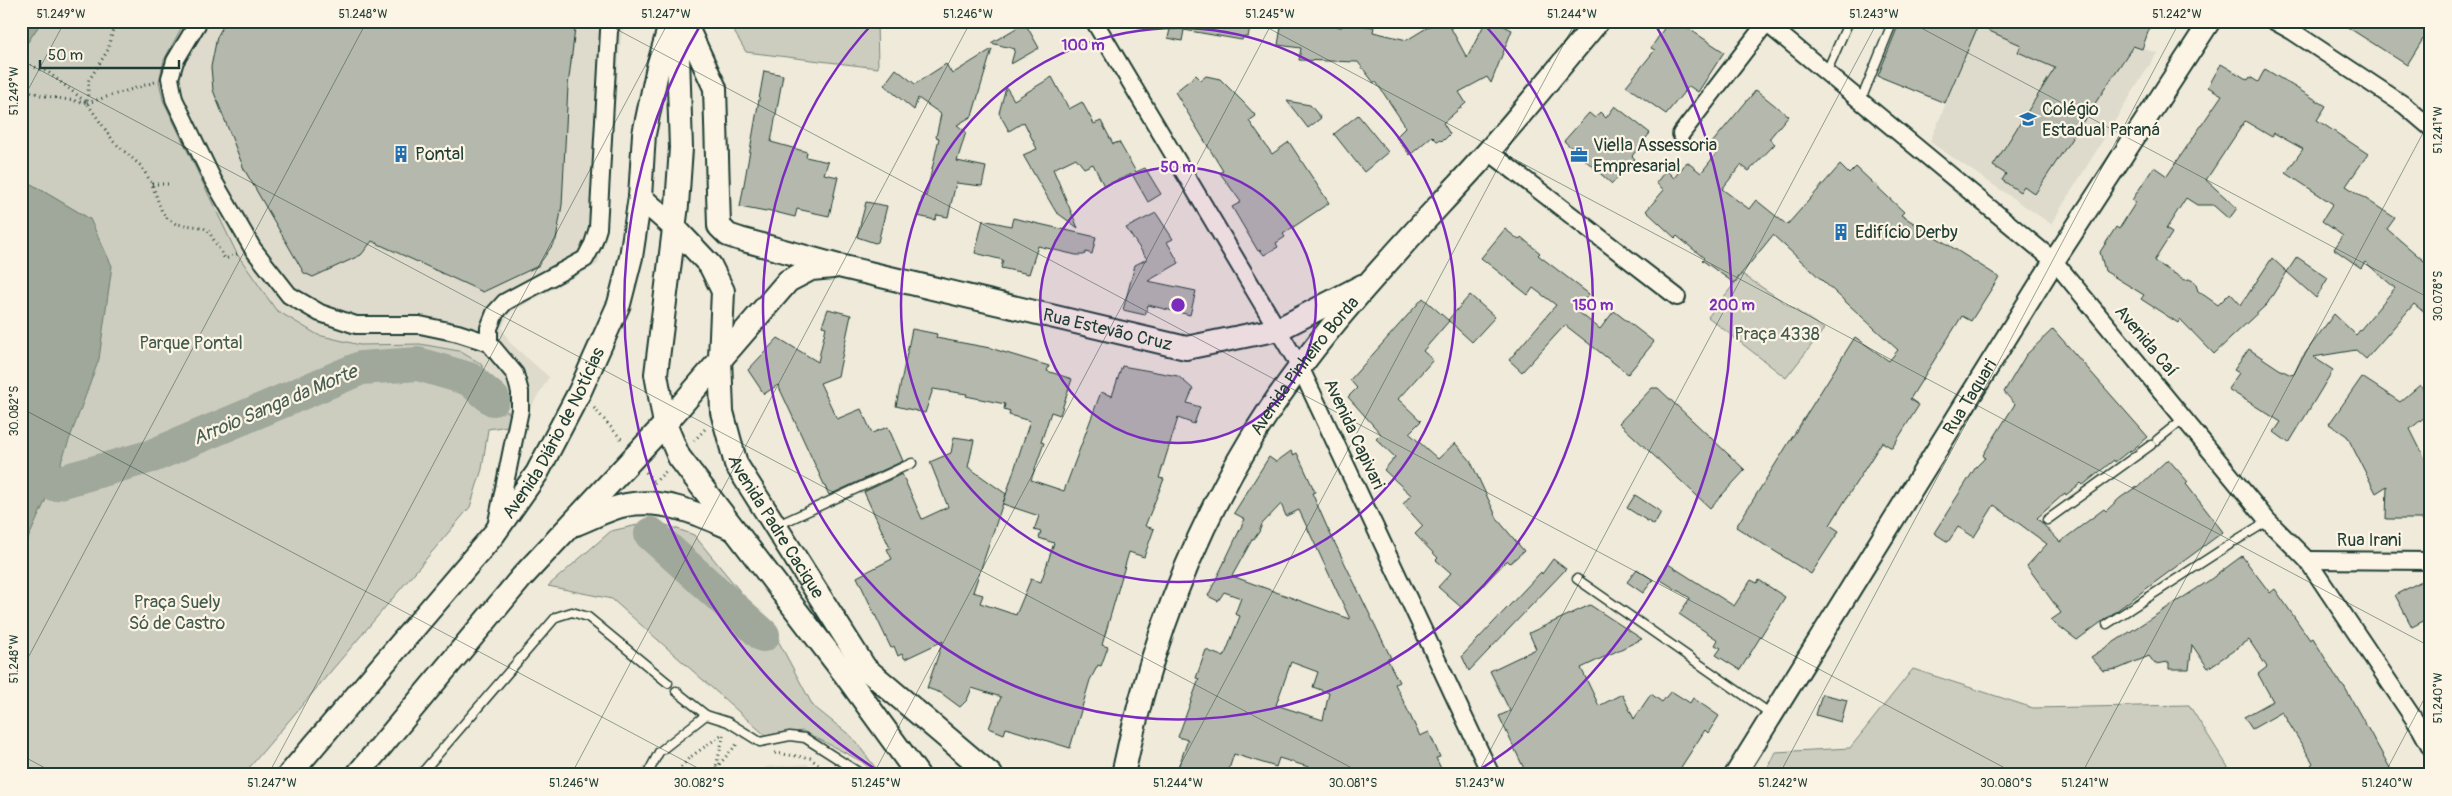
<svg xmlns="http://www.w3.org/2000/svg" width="2452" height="796" font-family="Pangolin,sans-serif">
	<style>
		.built { fill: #dedbcc }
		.green { fill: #cccdbf; stroke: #76857a }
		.water { fill: #9fa89a; stroke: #6c7d71 }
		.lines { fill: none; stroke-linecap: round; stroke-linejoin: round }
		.river { stroke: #9fa89a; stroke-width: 34 }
		.building { fill: #b5b9ad; stroke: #1f3d34; fill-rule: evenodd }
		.service-casing { stroke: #1f3d34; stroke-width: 11 }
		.minor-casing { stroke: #1f3d34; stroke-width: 20 }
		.tertiary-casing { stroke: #1f3d34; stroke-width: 24 }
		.secondary-casing { stroke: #1f3d34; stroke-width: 26 }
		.path { stroke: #1f3d34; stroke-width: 3; stroke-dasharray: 1 4; stroke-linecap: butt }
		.service { stroke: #fcf5e5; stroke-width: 8 }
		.minor { stroke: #fcf5e5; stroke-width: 16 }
		.tertiary { stroke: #fcf5e5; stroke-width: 20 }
		.secondary { stroke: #fcf5e5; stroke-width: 22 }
		.ticks { fill: none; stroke: #1f3d34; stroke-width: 1; stroke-opacity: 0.45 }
		.ring { fill: none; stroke: #7b2cbf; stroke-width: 2.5 }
		.labels { text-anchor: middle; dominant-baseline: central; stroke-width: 4.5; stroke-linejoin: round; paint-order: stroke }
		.poi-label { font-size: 18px; fill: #1f3d34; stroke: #fcf5e5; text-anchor: start }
		.street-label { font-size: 18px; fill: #1f3d34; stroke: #fcf5e5 }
		.park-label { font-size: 18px; fill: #425a50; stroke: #fcf5e5 }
		.water-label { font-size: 19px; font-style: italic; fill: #455d53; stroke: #fcf5e5 }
		.centre { fill: #7b2cbf; stroke: #fcf5e5; stroke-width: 2.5 }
		.ring-label { font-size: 15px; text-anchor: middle; font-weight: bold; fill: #7b2cbf; stroke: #fcf5e5; stroke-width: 4.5; stroke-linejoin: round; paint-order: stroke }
		.neatline { fill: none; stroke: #1f3d34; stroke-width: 2 }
		.ticks-label { font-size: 12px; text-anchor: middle; fill: #1f3d34 }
	</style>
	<rect width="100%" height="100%" fill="#efeada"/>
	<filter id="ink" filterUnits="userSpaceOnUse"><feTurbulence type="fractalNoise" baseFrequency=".02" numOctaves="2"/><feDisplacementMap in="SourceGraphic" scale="10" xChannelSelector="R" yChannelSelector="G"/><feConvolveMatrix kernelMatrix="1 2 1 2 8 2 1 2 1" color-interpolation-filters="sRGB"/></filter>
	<g filter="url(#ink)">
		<g class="built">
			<polygon points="42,21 625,21 621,37 605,231 598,264 509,313 502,328 510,343 549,377 521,424 361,368 90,219 21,178 21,52"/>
			<polygon points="1980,21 2057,21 2157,53 2051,224 1930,142"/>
			<polygon points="807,764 820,775 758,775 766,767"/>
		</g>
		<g class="green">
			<polygon points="42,21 185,21 164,60 159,81 163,100 237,254 276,310 318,335 360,345 420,344 459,351 480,363 495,386 493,399 521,424 488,429 482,469 470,507 243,775 21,775 21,562 27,541 90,219 21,178 21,52"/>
			<polygon points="734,21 877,21 878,68 746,52 735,33"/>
			<polygon points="1742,274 1824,329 1786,378 1708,317"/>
			<polygon points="655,521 694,535 774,633 813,706 852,737 881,775 877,775 861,761 803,731 766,736 612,599 548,586 611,531"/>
			<polygon points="1913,669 2033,708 2189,705 2233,775 1764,775 1775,752 1850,748"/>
		</g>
		<g class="water">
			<polygon points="21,21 42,21 21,52"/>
			<polygon points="21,178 90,219 112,266 99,359 53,484 27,541 21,562"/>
		</g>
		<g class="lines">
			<g class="river">
				<polyline points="53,484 152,456 361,368 418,364 469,379 493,399"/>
				<polyline points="651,534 763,635"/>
			</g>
		</g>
		<g class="building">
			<polygon points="226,21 576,21 568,86 562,205 556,240 538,266 483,292 372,241 361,255 313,277 304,273 244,169 213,90 211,67 217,37"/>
			<polygon points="1172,21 1251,21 1248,37 1243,37 1242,40 1184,30 1182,41 1168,38"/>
			<polygon points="1282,21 1342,27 1342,23 1374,27 1373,32 1407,40 1438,21 1447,21 1467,58 1486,21 1494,21 1512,30 1491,83 1487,77 1459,92 1466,103 1443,123 1450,134 1444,140 1437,141 1432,136 1410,155 1396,137 1406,127 1376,82 1374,83 1358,62 1299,60 1301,48 1278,45"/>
			<polygon points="1669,21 1677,21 1724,52 1698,92 1689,86 1666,114 1626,86 1655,50 1651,48"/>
			<polygon points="1900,21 2152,21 2142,49 2133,46 2035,194 2024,186 2020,192 2002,180 2006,174 1993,166 2055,68 2018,52 2021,45 1978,26 1945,103 1878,76"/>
			<polygon points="2338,21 2431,21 2431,44 2423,39 2407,65"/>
			<polygon points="1025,23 1039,48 1011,64 1015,49 991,43"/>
			<polygon points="992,49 972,116 957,125 966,132 957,161 986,167 982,186 956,183 948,217 937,215 935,220 918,216 923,195 926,196 939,138 936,137 941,114 918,98 914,110 884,85 896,69 915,84 946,64 952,74"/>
			<polygon points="2221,64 2248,80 2250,77 2258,82 2265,69 2326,106 2317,120 2368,154 2346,186 2395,218 2387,229 2431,267 2431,318 2414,304 2366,359 2356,350 2313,357 2333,370 2289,443 2274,432 2281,422 2228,389 2239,373 2234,370 2249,349 2279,369 2291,375 2294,374 2301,359 2334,314 2356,335 2395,288 2365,262 2361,268 2334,249 2343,236 2322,221 2333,204 2286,173 2303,149 2274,133 2272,137 2245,121 2206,180 2237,208 2229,219 2213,205 2197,205 2186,198 2166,229 2172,233 2154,261 2185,280 2189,279 2195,282 2198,291 2218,305 2230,293 2241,305 2272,258 2287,272 2267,304 2214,354 2180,319 2178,323 2141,299 2144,295 2105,271 2100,252 2116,227 2119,229 2136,202 2132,200 2154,167 2167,176 2222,95 2208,87"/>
			<polygon points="764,71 783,75 771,142 807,152 806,157 828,162 824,174 838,177 829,216 797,209 795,217 767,210 766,212 740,207"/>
			<polygon points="1196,75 1201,80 1206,76 1220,79 1243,102 1256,116 1249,121 1272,154 1289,142 1329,203 1283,234 1285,237 1276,243 1278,247 1264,255 1260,250 1258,251 1232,207 1241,202 1220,173 1223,171 1175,92"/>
			<polygon points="1052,77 1069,109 1082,102 1094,124 1101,121 1113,144 1119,142 1136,172 1145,168 1161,194 1148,202 1132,174 1104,186 1093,164 1084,168 1076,158 1053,169 1078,228 1056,212 1023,155 1037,149 1024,122 1009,131 999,113 1006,87 1014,100"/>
			<polygon points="1756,90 1788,116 1769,139 1775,144 1749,171 1741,165 1722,189 1749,209 1756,200 1787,225 1840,165 1849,174 1856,167 1904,212 1901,215 1999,277 1971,321 1962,316 1938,354 1910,399 1919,405 1892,448 1882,442 1854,486 1830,525 1839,531 1811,574 1736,527 1855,337 1889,361 1898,350 1773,235 1734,283 1702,260 1704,258 1677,236 1675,238 1646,211 1664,190 1656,183 1666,170 1674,178 1687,162 1701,173 1719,150 1711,144"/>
			<polygon points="1287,101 1310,105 1321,118 1308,128"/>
			<polygon points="1615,106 1650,133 1632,156 1635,159 1612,184 1564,141 1589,113 1595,118 1600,112 1606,118"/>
			<polygon points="1358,115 1388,152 1364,172 1334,134"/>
			<polygon points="866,202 887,206 878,242 875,243 857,237"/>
			<polygon points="1156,213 1173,239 1167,242 1179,263 1148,281 1196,291 1190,315 1148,305 1145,315 1123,310 1135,265 1147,259 1126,228"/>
			<polygon points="1013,218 1096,237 1092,254 1086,252 1084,255 1076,255 1038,246 1029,274 1001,268 1003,260 975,253 983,220 1011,226"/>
			<polygon points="1505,229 1519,240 1521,237 1540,253 1538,255 1589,294 1576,310 1600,329 1614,311 1654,342 1628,374 1565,325 1522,372 1509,360 1556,305 1533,288 1528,295 1481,258"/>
			<polygon points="2297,257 2328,278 2316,298 2287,272"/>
			<polygon points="1470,295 1495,317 1472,342 1448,320"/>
			<polygon points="1423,298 1449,321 1423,351 1433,360 1398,399 1421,421 1409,433 1438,459 1455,443 1470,460 1498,520 1524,551 1510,563 1507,560 1462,608 1438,587 1451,573 1436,560 1438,558 1415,534 1423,526 1403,504 1411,495 1384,470 1395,457 1376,439 1381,434 1348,397 1357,388 1350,380"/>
			<polygon points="828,309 851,315 838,376 820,383 837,419 861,409 872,433 888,427 903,461 829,495 778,385 764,394 748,370 778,338 818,362 826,327 822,326"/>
			<polygon points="912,329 937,334 936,338 990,348 1049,366 1047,371 1072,379 1060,415 1051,412 1041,442 1044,443 1031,480 1064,491 1101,392 1112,396 1122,366 1178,376 1193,389 1187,403 1200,407 1194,424 1178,418 1159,478 1164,479 1145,526 1154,529 1144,557 1129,552 1102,645 1108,647 1101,666 1098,665 1090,680 1070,748 1006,728 1004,734 989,728 1001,697 972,688 967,700 960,707 941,693 927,688 943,641 905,659 902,654 898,656 894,646 891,648 857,577 892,559 887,549 890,548 864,492 902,474 922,519 948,507 930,462 951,453 954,437 974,440 968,467 1006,494 973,592 983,595 980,603 1016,615 1031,579 1041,582 1054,543 1039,538 1041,532 1034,530 1039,516 1003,504 1030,421 1009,415 1010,411 1004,409 1005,404 966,396 967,394 933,389 925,413 896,406"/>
			<polygon points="2053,329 2148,437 2131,451 2130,450 2115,462 2114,460 2083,485 2081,483 2066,495 2065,493 2037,518 2060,542 2104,509 2106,511 2120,498 2136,487 2137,488 2168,459 2188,482 2186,484 2223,532 2077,640 2051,620 2061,613 2027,566 2047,544 1994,505 1974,537 1958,527 1948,542 1934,533 1976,467 1985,458 1983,455 2015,404 2004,392 2026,355"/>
			<polygon points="2362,377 2400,402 2420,385 2431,401 2431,412 2410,429 2431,471 2431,519 2386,519 2387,486 2376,493 2347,436 2329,424"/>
			<polygon points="1652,388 1658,388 1745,470 1710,508 1619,423"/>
			<path d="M 1291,451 L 1293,455 L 1297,453 L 1315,492 L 1312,493 L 1327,527 L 1391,658 L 1387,659 L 1399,682 L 1395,684 L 1420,736 L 1429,732 L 1440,757 L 1436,758 L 1444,775 L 1335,775 L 1279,758 L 1276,767 L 1234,754 L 1227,775 L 1199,775 L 1178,768 L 1188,740 L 1178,737 L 1199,679 L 1196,678 L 1206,650 L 1224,657 L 1240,616 L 1235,614 L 1241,598 L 1224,592 L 1218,601 L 1208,596 L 1245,519 L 1234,513 L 1269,457 L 1276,462 ZM 1281,504 L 1286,516 L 1299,510 L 1350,619 L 1232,576 L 1253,538 L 1254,539 L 1259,532 L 1262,524 ZM 1291,662 L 1318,672 L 1313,687 L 1329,693 L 1323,720 L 1276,705 Z"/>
			<polygon points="1635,495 1661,512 1654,525 1627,508"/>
			<polygon points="2242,556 2270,593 2275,589 2310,640 2313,638 2341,685 2344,686 2394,775 2317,775 2311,765 2313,763 2282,712 2252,729 2244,717 2273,701 2258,674 2267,667 2249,640 2208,668 2192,645 2189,669 2169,669 2169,662 2155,664 2149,656 2118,669 2103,671 2091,657 2207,582"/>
			<polygon points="1553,559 1566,569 1469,671 1462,656 1541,572 1542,574"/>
			<polygon points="1668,564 1734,606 1751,580 1757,583 1759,580 1785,597 1740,670 1716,655 1721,648 1715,645 1718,640 1679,614 1690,598 1659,579"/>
			<polygon points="1637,569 1653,580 1643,593 1627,582"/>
			<polygon points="2431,576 2431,617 2412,627 2395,595"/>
			<polygon points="1590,605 1642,639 1581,668 1599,706 1622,694 1634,719 1651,694 1662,702 1671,691 1690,703 1693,698 1719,716 1708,733 1705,730 1676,775 1527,775 1499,716 1510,711 1490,671 1536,649 1529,633"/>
			<polygon points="1822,694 1847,700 1841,722 1816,715"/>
		</g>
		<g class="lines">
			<g class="service-casing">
				<g id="service">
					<polyline points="1826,73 1849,21"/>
					<polyline points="1861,100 1893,21"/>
					<polyline points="2157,440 2183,419"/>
					<polyline points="2047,520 2151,445"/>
					<polyline points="778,525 912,463"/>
					<polyline points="2235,541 2268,521"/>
					<polyline points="1577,579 1771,714"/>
					<polyline points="2107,624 2229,545"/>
					<polyline points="676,691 706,715 728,722 760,742 790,736 805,738 863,775"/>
					<polyline points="420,775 556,617 572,612 588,617 668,683"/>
					<polyline points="647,775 659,752 706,715"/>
				</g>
			</g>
			<g class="minor-casing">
				<g id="minor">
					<polyline points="199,21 175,61 170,78 174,99 213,180 253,249 289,295 320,313 356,325 420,325 458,333 489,343 515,374 520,392 520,410 496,527"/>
					<polyline points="1094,21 1300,367 1491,775"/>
					<polyline points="1764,21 2054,261 2268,521 2307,560 2420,728 2431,748"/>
					<polyline points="2274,21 2292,31 2404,105 2431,128"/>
					<polyline points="1681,134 1766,23"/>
					<polyline points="1488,151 1677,297"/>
					<polyline points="489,343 489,328 495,313 505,302 585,259 593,244 598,228 609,31 612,21"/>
					<polyline points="2307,560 2431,561"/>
				</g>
			</g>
			<g class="tertiary-casing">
				<g id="tertiary">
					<path id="s1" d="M 1735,775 L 2054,261 L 2210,21"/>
				</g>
			</g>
			<g class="secondary-casing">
				<g id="secondary">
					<path id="s2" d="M 684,21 L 715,88 L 719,226 L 728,235 L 740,239 L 839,266 L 1186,348 L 1279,329 L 1362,286"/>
					<polyline points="677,25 681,148 677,205 656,374 665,424 679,457 844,673 918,775"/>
					<path id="s3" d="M 640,197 L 674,227 L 710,265 L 723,291 L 720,358 L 722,412 L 736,464 L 865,668 L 991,775"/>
					<path d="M 576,524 C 592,518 609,508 626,505 C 664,498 699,514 733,529"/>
					<path id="s4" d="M 289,775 L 494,534 L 537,473 L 580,391 L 619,304 L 631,257 L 640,197 L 644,134 L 658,67 L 671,21"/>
					<polyline points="357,775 522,577 665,424 788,281 811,269 833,267"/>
					<path id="s5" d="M 1123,775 C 1147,657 1188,544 1250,441 C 1314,334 1404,245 1487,153 C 1525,110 1561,65 1598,21"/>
				</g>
			</g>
			<g class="path">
				<polyline points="115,21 108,50 89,80 87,103 114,142 141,166 152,184 162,212 168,219 176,224 201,227 208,230 225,259 238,254"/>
				<polyline points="21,62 48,72 87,103 40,95 21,88"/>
				<polyline points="87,103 155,82"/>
				<polyline points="152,184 172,184"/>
				<polyline points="594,408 623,441"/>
				<polyline points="694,441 705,429"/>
				<polyline points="646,472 654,483"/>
				<polyline points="654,483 666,471"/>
				<polyline points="775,753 810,758 831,775"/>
				<polyline points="716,768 737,744"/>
				<polyline points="675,775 689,758 724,733"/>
				<polyline points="714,775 724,734"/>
			</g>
			<use href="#service" class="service"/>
			<use href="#minor" class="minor"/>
			<use href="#tertiary" class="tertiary"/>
			<use href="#secondary" class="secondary"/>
		</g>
	</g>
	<path class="ticks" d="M 601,21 L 2018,775M 1255,21 L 2431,647M 1908,21 L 2431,299M 21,60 L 1365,775M 21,103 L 65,21M 21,408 L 711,775M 21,671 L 367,21M 21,755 L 58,775M 268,775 L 669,21M 571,775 L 971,21M 873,775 L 1273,21M 1175,775 L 1576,21M 1477,775 L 1878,21M 1779,775 L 2180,21M 2081,775 L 2431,118M 2384,775 L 2431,686"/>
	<circle cx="1178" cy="305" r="138" fill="#7b2cbf" fill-opacity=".12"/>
	<g class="ring">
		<circle cx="1178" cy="305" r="138"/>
		<circle cx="1178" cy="305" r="277"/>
		<path d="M1482 22A415 415 0 1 1 874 22"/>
		<path d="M880 772A554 554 0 0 1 701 24M1655 24A554 554 0 0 1 1476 772"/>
	</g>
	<defs>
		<g id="school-bare" transform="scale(1.35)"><path d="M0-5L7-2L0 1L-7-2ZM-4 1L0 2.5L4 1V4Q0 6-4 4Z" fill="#1f6fb2" stroke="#fcf5e5" stroke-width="2.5" paint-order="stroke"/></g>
		<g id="building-bare" transform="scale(1.35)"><path d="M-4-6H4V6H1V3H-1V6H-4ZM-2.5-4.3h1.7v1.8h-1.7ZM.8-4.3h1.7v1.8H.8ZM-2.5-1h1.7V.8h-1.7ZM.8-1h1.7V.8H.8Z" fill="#1f6fb2" stroke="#fcf5e5" stroke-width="2.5" paint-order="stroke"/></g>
		<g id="office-bare" transform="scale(1.35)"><path d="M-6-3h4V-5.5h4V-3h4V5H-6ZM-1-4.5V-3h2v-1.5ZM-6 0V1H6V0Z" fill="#1f6fb2" stroke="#fcf5e5" stroke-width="2.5" paint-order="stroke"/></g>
	</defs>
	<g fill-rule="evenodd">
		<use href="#school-bare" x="2028" y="119"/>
		<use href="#building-bare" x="401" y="154"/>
		<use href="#office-bare" x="1579" y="155"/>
		<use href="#building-bare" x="1841" y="232"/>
	</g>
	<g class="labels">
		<g class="poi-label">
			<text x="2042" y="109">Colégio<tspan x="2042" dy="21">Estadual Paraná</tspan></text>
			<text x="1593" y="145">Viella Assessoria<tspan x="1593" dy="21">Empresarial</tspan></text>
			<text x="415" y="154">Pontal</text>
			<text x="1855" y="232">Edifício Derby</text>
		</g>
		<g class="street-label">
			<text stroke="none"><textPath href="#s2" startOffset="616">Rua Estevão Cruz</textPath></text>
			<text transform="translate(2146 341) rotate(50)">Avenida Caí</text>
			<text stroke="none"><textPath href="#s5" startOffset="452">Avenida Pinheiro Borda</textPath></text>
			<text stroke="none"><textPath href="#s1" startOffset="445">Rua Taquari</textPath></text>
			<text stroke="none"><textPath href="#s4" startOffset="434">Avenida Diário de Notícias</textPath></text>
			<text transform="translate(1354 434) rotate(65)">Avenida Capivari</text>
			<text stroke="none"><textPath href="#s3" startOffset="376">Avenida Padre Cacique</textPath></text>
			<text x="2369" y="540">Rua Irani</text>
		</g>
		<g class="park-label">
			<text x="1777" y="334">Praça 4338</text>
			<text x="191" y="343">Parque Pontal</text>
			<text x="177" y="602">Praça Suely<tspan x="177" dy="21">Só de Castro</tspan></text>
		</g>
		<g class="water-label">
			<text transform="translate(275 405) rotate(-23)">Arroio Sanga da Morte</text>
		</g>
	</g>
	<circle cx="1178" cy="305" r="8" class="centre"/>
	<g class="ring-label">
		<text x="1083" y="50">100 m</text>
		<text x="1178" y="172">50 m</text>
		<text x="1593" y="310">150 m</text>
		<text x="1732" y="310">200 m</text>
	</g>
	<rect width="2452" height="796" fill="none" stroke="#fcf5e5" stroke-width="55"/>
	<path d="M40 60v8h139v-8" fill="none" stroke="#1f3d34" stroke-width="2.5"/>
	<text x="48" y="60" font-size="15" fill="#1f3d34" stroke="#fcf5e5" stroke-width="4" paint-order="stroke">50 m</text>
	<rect x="28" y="28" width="2396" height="740" class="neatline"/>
	<g class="ticks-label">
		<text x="61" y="18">51.249°W</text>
		<text x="363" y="18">51.248°W</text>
		<text x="666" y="18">51.247°W</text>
		<text x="968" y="18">51.246°W</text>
		<text x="1270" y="18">51.245°W</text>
		<text x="1572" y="18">51.244°W</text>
		<text x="1874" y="18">51.243°W</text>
		<text x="2177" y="18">51.242°W</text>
		<text transform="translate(14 91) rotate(-90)" y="4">51.249°W</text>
		<text transform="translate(2438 130) rotate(-90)" y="4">51.241°W</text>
		<text transform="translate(2438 296) rotate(-90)" y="4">30.078°S</text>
		<text transform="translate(14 411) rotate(-90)" y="4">30.082°S</text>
		<text transform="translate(14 659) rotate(-90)" y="4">51.248°W</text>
		<text transform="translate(2438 698) rotate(-90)" y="4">51.240°W</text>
		<text x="272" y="787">51.247°W</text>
		<text x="574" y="787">51.246°W</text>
		<text x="699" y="787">30.082°S</text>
		<text x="876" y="787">51.245°W</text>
		<text x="1178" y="787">51.244°W</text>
		<text x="1353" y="787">30.081°S</text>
		<text x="1480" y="787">51.243°W</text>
		<text x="1783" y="787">51.242°W</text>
		<text x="2006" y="787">30.080°S</text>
		<text x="2085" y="787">51.241°W</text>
		<text x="2387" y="787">51.240°W</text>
	</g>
</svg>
